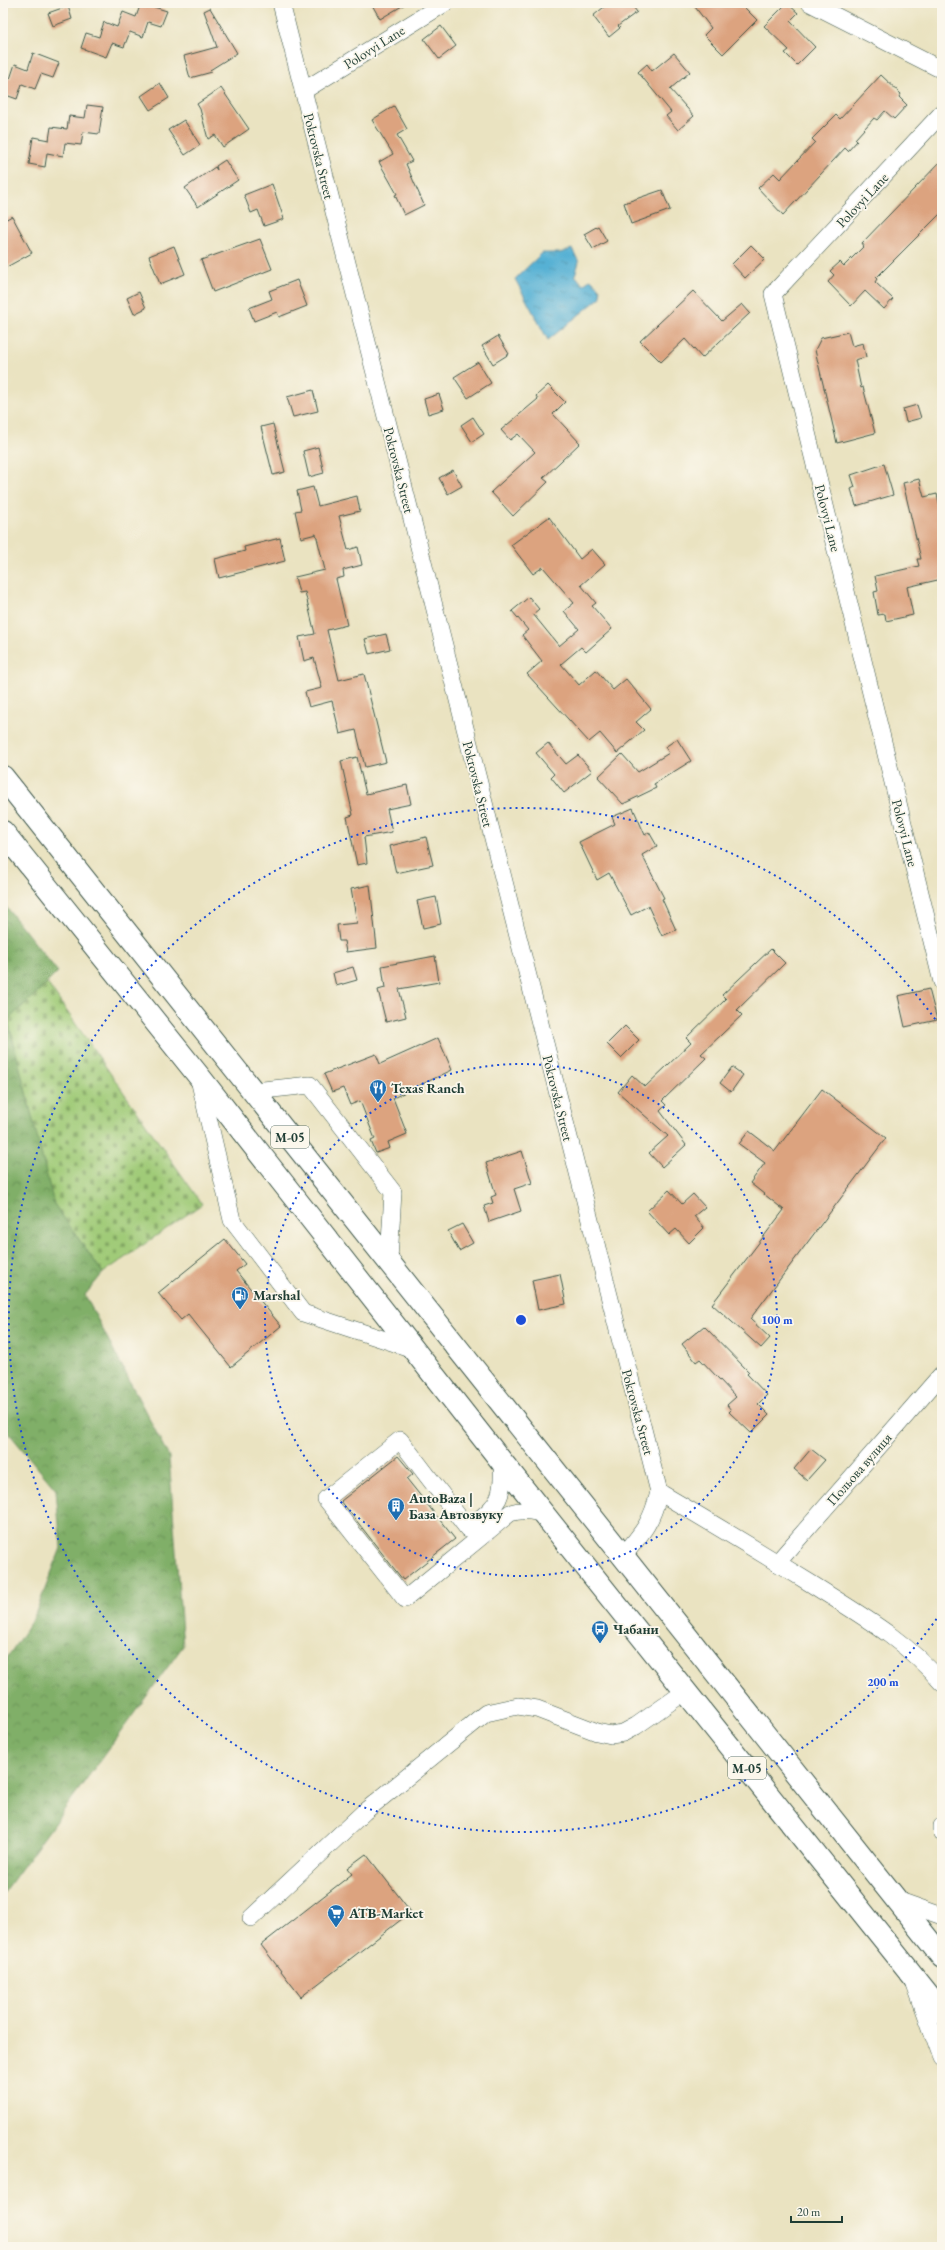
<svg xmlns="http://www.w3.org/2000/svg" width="945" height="2250" font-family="'EB Garamond',serif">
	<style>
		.forest { fill: url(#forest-crowns); stroke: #50764e }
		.cemetery { fill: url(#cemetery-stones); stroke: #608456 }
		.water { fill: url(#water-ripples); stroke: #3b7784 }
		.building { fill: #dca37f }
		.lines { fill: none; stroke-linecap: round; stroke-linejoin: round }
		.minor-casing { stroke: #3d5649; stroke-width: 18 }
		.highway-casing { stroke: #3d5649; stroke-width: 24 }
		.minor { stroke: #fff; stroke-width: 17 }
		.highway { stroke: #fff; stroke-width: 22 }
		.ring { fill: none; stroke: #1d4ed8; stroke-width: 2; stroke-dasharray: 2 4 }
		.labels { text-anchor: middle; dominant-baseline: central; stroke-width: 3.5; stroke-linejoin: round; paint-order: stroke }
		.shield { fill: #fbf7ec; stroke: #61756b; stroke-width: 1 }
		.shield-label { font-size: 13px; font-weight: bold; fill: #1f3d34 }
		.street-label { font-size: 14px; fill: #1f3d34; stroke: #fbf7ec }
		.poi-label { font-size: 14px; font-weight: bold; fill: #1f3d34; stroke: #fbf7ec; text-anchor: start }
		.centre { fill: #1d4ed8; stroke: #fbf7ec; stroke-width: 2 }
		.ring-label { font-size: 12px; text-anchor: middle; font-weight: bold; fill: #1d4ed8; stroke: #fbf7ec; stroke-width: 3.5; stroke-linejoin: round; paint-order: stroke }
	</style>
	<defs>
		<pattern id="forest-crowns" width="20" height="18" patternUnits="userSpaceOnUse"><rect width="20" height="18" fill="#80af68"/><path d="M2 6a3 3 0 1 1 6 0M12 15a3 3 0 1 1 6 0" fill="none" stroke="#689056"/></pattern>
		<pattern id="cemetery-stones" width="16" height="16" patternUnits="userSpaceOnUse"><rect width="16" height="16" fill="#a0cb78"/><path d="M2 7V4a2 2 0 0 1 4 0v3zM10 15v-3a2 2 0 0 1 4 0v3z" fill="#82a663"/></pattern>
		<pattern id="water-ripples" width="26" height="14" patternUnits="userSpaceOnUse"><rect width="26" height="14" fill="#57b1d4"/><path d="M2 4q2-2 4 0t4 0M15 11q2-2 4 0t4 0" fill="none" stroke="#4791ad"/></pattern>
	</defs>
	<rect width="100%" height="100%" fill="#fbf7ec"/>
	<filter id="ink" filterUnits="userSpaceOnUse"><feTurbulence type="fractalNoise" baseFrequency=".025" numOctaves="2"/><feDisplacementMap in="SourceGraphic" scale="8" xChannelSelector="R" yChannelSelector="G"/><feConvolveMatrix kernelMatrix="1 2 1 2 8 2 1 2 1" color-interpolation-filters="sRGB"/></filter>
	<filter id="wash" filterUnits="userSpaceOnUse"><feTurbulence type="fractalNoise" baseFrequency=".012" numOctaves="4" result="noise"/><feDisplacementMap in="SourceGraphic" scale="16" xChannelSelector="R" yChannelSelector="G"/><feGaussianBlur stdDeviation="0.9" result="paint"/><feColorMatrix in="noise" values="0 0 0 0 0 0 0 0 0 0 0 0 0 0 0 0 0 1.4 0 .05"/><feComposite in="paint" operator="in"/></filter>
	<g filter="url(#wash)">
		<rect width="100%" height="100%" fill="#eae3c1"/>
		<polygon class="forest" points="3,903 58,972 8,1020 54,1204 103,1273 85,1295 169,1457 183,1646 3,1894 3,1664 34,1617 61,1548 56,1490 3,1426"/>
		<polygon class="cemetery" points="47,983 202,1204 103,1273 54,1204 8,1020"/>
		<polygon class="water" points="572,249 579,262 575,275 583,285 591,279 600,289 601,297 548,340 515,279 542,253 560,253"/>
		<g id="blocks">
			<g class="building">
				<polygon points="141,3 167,11 161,26 148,22 143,37 130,32 124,47 112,43 106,57 81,48 86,33 99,37 104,22 117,27 123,12 136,17"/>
				<polygon points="371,3 407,3 380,19"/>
				<polygon points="609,3 630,3 637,12 618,26 620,28 609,37 593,16"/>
				<polygon points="692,3 740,3 757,20 723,54 704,35 711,28"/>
				<polygon points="787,3 798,13 790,21 815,47 797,65 785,53 789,50 764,26"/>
				<polygon points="68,6 72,19 53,26 48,13"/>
				<polygon points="210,8 237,53 210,70 212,72 190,78 184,56 217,47 204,11"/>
				<polygon points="441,26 456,46 439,59 424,39"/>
				<polygon points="33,53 59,63 53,78 41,74 35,89 22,84 17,99 3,94 3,77 10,79 15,64 28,69"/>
				<polygon points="674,53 690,72 670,89 694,116 678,130 666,116 671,112 638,72 647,64 652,71"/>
				<polygon points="881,75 901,94 899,97 907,105 894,119 885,111 877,120 874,118 855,139 857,141 848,151 845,148 783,215 758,188 774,173 780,179 815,142 812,139 836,115 840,119"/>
				<polygon points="160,83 169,98 150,110 141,96"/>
				<polygon points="221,88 249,129 223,147 215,135 208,139 200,109 197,104"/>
				<polygon points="87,105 103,107 99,134 83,132 81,145 65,143 63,156 47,153 45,167 29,164 33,137 49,140 51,127 67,129 69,116 85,118"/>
				<polygon points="394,106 407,129 397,135 412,161 406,164 424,205 404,215 395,195 397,194 379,162 393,154 372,120"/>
				<polygon points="184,120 200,145 185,155 168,130"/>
				<polygon points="225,160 238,180 198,207 185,188 215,167 217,170 216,166"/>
				<polygon points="942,160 942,212 876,278 877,279 875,282 893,299 884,309 865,291 851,306 828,282 834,275 830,271 840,262 844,266 864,246 862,243"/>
				<polygon points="272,184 284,219 264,226 258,210 251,213 244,195"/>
				<polygon points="662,190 670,210 631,224 624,203"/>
				<polygon points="12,216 32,253 3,269 3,221"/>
				<polygon points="598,226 607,241 593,249 584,234"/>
				<polygon points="260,239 272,269 213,292 201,260"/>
				<polygon points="751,245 765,259 745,278 732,264"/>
				<polygon points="174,246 185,274 160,284 149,256"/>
				<polygon points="297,280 307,306 279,317 277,312 254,321 249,308 272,299 269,291"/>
				<polygon points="693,291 722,321 742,304 750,313 702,358 685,339 661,362 640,341"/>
				<polygon points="139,292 146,308 134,314 127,298"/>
				<polygon points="848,332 852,346 863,343 866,357 855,360 861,388 863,387 875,433 837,443 815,350 821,338"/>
				<polygon points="498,336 509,354 493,364 482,346"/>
				<polygon points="478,362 491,383 468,398 454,377"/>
				<polygon points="548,385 565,402 553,414 580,443 543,478 548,482 513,516 491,492 535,452 518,434 510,440 501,430 538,399 536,396"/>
				<polygon points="313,390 318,411 293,417 287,397"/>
				<polygon points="439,394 444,409 428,414 424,399"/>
				<polygon points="917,405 921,418 906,422 903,409"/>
				<polygon points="473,417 484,434 472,442 461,425"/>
				<polygon points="273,424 285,472 273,475 261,427"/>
				<polygon points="318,447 324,473 309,477 303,451"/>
				<polygon points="884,464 893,495 856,506 851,489 855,487 851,475"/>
				<polygon points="453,470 462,486 448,494 439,478"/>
				<polygon points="919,479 924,497 937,494 942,515 942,579 907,587 913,615 886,621 885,614 878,615 874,592 878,591 875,576 919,566 917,559 921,559 903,483"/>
				<polygon points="313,487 318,506 357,496 360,511 339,516 348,550 358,547 362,565 343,570 344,577 336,579 347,625 327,630 339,680 364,674 386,762 365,767 356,730 340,734 332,701 309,707 305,692 322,688 314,658 304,661 299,637 315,634 305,592 299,593 295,577 325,570 316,534 301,538 295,511 301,510 297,491"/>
				<polygon points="549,517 580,559 592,549 605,564 581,585 596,603 592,606 612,629 586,652 581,647 561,664 579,685 596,670 613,690 626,679 651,709 636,722 644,730 617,753 600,733 589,742 527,674 542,661 522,635 528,630 512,611 529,597 539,609 533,614 559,646 579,629 564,611 574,603 543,567 533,574 511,545"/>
				<polygon points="280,538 285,561 219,578 215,559 245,551 244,547"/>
				<polygon points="386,634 390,649 369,654 365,639"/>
				<polygon points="677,739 691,761 654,784 656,788 623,804 598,777 622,754 638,772 669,753 665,747"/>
				<polygon points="548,743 566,764 578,755 592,771 564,793 551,777 554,774 536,753"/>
				<polygon points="357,757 366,794 407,785 411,804 387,809 392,832 364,837 367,863 357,865 347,817 353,815 341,761"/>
				<polygon points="633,808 645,835 649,832 657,846 642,855 664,898 662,899 676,930 662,936 648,906 631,915 609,873 597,880 579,842 615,824 612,817"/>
				<polygon points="426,837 433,865 396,873 390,846"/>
				<polygon points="370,885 377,948 346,952 344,941 339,941 337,925 357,923 351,889"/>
				<polygon points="436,897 441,924 423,928 417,901"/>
				<polygon points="771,949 785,963 737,1010 742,1015 701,1054 706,1058 662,1101 666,1105 660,1111 686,1145 662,1167 649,1153 668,1136 618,1092 632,1075 645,1087 691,1043 686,1038 726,999 722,995"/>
				<polygon points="435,956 439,982 399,989 406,1017 386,1022 378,990 385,988 382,966"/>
				<polygon points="353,967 357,980 336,986 333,973"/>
				<polygon points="929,989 937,1020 905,1027 898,996"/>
				<polygon points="625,1026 639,1040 621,1058 607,1044"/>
				<polygon points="438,1038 452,1070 393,1098 407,1134 388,1142 390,1148 376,1153 371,1141 375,1139 360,1101 350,1105 343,1088 332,1092 324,1074 376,1054 380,1064"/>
				<polygon points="732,1067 743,1075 731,1092 720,1083"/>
				<polygon points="822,1089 886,1138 750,1319 770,1338 761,1348 712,1304 784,1210 750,1183 765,1163 739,1144 749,1131 775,1151"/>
				<polygon points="522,1151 532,1183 514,1189 521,1211 489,1222 484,1206 493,1203 491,1197 496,1195 486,1163"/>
				<polygon points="669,1190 682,1204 693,1194 705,1207 694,1216 704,1228 689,1243 676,1229 669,1235 647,1211"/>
				<polygon points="462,1224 473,1243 459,1251 448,1231"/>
				<polygon points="225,1239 245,1264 236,1271 281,1326 231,1367 188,1314 181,1320 158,1293"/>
				<polygon points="560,1274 566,1304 538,1310 532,1280"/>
				<polygon points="704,1326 749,1372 747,1374 767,1395 758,1404 769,1415 751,1433 729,1412 731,1410 727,1405 736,1397 700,1359 696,1362 682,1344"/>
				<polygon points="811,1449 825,1460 807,1480 794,1469"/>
				<polygon points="398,1456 413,1474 407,1479 455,1539 403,1580 341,1501"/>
				<polygon points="366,1854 411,1912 301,1997 261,1945 352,1874 347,1868"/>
			</g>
		</g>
	</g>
	<g filter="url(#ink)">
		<use href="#blocks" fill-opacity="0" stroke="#3d5649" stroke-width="1"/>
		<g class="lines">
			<g class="minor-casing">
				<g id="minor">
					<path d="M 281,3 L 659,1492 C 652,1522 643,1532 623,1556"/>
					<polyline points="810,3 942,70"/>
					<polyline points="303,91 445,3"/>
					<polyline points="942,113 773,294 942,982"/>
					<polyline points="199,1079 232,1220 303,1313 413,1349"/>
					<polyline points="254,1091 310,1085 393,1192 389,1260"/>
					<path d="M 502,1462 C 504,1503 497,1504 468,1529 L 400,1440 L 326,1499 L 405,1599 L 510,1513 C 522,1509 532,1511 545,1514"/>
					<path d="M 659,1492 C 710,1522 760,1552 810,1583 C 857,1613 906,1640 942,1683"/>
					<polyline points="777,1563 942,1374"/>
					<polyline points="942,1826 942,1833"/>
					<polyline points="897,1900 942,1916"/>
					<polyline points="251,1918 364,1812 486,1713 518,1706 537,1709 597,1732 611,1735 623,1733 636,1726 686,1691"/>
					<polyline points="915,1984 942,2058"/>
				</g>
			</g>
			<g class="highway-casing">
				<g id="highway">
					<polyline points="3,777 942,1957"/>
					<polyline points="3,832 198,1075 502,1462 942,2012"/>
				</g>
			</g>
			<use href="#minor" class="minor"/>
			<use href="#highway" class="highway"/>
		</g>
	</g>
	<g class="ring">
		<circle cx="521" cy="1320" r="256"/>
		<path d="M940 1614A512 512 0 1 1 940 1026"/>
	</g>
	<defs>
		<g id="restaurant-pin" transform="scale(0.9)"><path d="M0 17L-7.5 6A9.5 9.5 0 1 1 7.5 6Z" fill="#1f6fb2" stroke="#fbf7ec"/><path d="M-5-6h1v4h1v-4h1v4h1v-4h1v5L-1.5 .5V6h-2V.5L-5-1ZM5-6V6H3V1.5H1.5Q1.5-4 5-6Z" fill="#fff"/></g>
		<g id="fuel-pin" transform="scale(0.9)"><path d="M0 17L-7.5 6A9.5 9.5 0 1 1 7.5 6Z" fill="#1f6fb2" stroke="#fbf7ec"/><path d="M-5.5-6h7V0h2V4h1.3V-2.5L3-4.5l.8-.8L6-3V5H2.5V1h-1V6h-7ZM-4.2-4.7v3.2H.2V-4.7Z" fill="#fff"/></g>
		<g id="building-pin" transform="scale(0.9)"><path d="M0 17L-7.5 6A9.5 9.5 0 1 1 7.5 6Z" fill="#1f6fb2" stroke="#fbf7ec"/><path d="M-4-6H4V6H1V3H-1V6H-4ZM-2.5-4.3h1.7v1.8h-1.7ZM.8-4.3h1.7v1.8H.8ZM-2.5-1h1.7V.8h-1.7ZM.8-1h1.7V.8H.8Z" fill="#fff"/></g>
		<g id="bus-pin" transform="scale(0.9)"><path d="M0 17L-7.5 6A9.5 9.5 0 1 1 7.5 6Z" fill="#1f6fb2" stroke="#fbf7ec"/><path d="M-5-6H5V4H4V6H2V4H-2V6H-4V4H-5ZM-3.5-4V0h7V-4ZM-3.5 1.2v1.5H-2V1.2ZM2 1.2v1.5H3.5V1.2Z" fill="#fff"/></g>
		<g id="supermarket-pin" transform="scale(0.9)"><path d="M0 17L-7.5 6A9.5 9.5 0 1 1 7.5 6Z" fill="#1f6fb2" stroke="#fbf7ec"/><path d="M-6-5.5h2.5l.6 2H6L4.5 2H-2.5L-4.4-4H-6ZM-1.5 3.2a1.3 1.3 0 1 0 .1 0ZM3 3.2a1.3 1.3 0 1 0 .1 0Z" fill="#fff"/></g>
	</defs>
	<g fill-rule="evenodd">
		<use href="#restaurant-pin" x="378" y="1088"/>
		<use href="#fuel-pin" x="240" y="1295"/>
		<use href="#building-pin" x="396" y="1506"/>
		<use href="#bus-pin" x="600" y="1629"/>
		<use href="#supermarket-pin" x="336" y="1913"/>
	</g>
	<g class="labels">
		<g class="shield">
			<rect x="271" y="1126" width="38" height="22" rx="3"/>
			<rect x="728" y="1757" width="38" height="22" rx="3"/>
		</g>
		<g class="shield-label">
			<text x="290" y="1137">М-05</text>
			<text x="747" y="1768">М-05</text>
		</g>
		<g class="street-label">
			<text transform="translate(374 47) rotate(-32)">Polovyi Lane</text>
			<text transform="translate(319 156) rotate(76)">Pokrovska Street</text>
			<text transform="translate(862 200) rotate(-47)">Polovyi Lane</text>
			<text transform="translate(399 470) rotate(76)">Pokrovska Street</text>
			<text transform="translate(828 518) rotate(76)">Polovyi Lane</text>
			<text transform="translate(478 784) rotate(76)">Pokrovska Street</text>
			<text transform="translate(905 833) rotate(76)">Polovyi Lane</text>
			<text transform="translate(558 1098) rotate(76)">Pokrovska Street</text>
			<text transform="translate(638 1412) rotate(75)">Pokrovska Street</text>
			<text transform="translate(859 1469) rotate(-49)">Польова вулиця</text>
		</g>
		<g class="poi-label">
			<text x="391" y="1088">Texas Ranch</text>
			<text x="253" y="1295">Marshal</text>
			<text x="409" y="1498">AutoBaza |<tspan x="409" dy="16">База Автозвуку</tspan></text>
			<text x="613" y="1629">Чабани</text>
			<text x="349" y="1913">ATB-Market</text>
		</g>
	</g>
	<circle cx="521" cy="1320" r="6" class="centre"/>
	<g class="ring-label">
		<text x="777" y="1324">100 m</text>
		<text x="883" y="1686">200 m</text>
	</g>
	<rect width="945" height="2250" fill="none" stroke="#fbf7ec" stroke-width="16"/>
	<path d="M791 2216v6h51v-6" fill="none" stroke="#1f3d34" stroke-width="2"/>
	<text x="797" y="2216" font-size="12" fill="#1f3d34" stroke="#fbf7ec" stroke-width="3" paint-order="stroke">20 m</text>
</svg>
